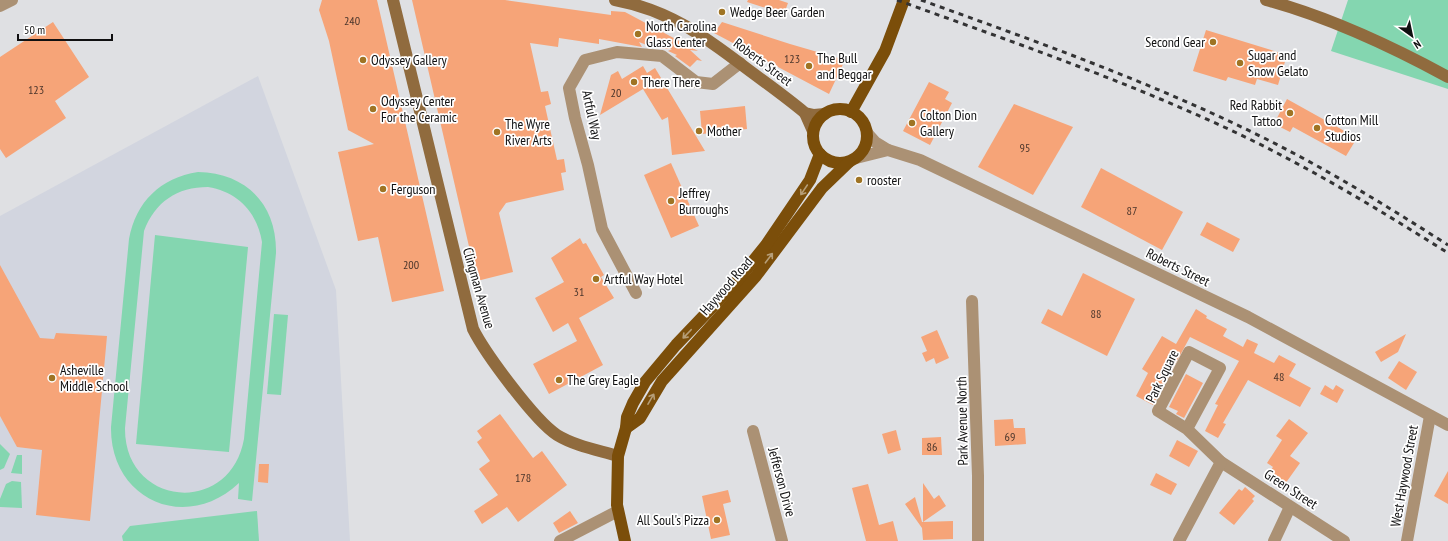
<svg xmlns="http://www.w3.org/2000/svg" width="1448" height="541" font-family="'PT Sans Narrow',sans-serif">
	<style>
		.built { fill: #d2d5df }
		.green { fill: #84d6b0; fill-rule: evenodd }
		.building { fill: #f6a478 }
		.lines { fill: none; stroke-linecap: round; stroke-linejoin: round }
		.street { stroke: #ab9174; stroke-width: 12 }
		.secondary { stroke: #906b3e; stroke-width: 12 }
		.primary { stroke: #7b4e0a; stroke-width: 12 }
		.rail { stroke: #333334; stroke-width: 3; stroke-dasharray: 5 5; stroke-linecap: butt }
		.oneway { stroke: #b69e78 }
		.poi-dot { fill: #9f7424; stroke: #fff; stroke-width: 1.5 }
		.labels { text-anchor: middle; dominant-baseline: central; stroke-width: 3.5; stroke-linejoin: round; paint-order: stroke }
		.number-label { font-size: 12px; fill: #4a352b }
		.poi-label { font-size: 14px; fill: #101011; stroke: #fff; text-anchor: start }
		.street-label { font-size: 14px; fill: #101011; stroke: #fff }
	</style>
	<rect width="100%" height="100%" fill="#dfe0e3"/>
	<polygon class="built" points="258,76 336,290 350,541 0,541 0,216"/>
	<g class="green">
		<polygon points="1348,0 1448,0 1448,89 1331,51"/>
		<path d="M 198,172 C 246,173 277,204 276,253 L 252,501 L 238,499 L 239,483 C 186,533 110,500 111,427 L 129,239 C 136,202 160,178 198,172 ZM 208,187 C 238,192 257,212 262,242 L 244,439 C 230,517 124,507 125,428 L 144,231 C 155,202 177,187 208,187 Z"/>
		<polygon points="155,235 248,247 229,452 136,444"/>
		<polygon points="274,314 288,315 281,395 267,394"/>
		<polygon points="0,444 10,454 4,468 0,470"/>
		<polygon points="17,455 22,455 22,474 11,473"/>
		<polygon points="12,481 21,482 22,508 0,507 0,499 6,484"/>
		<polygon points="257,511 259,541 123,541 122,536 130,526"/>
	</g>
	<g class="building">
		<polygon points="322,0 377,0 444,291 392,302 378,237 358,241 338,152 374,144 348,130 329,41 319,10"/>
		<polygon points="412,0 505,0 611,15 611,11 625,12 698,51 690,50 702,61 697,60 690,67 675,56 677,55 668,51 672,49 654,48 639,42 642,47 599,39 599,44 559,38 558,47 530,43 541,92 548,91 551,104 545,106 557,160 564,159 566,172 561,173 564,190 506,203 499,213 513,272 477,281"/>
		<polygon points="748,0 779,0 788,3 784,14 747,2"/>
		<polygon points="53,22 89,77 55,101 66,118 6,158 0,149 0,57"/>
		<polygon points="722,22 790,44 845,60 829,94 714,33"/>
		<polygon points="1206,30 1287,55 1278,85 1257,79 1255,85 1228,77 1226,81 1193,71"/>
		<polygon points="643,66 647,73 655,68 705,151 672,155 668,117 662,120 643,89 600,115 611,75 618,71 622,79"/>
		<polygon points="929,82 949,92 945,99 952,103 930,145 903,131"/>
		<polygon points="1287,99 1357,138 1346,156 1293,127 1290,132 1276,125 1280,119 1277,118"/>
		<polygon points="1014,104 1073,127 1033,195 978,167"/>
		<polygon points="745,106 747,129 702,134 700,111"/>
		<polygon points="671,163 699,226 671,238 644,175"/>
		<polygon points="1101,168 1183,212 1162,250 1081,207"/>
		<polygon points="1207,222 1240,239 1233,252 1200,235"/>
		<polygon points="580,238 583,244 586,243 604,275 601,277 614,298 579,318 603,365 549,394 533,364 577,341 568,323 553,332 535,298 564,282 551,258"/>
		<polygon points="0,265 40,338 54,339 56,333 107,336 90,521 36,515 42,450 17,447 0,416"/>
		<polygon points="1083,273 1135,299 1107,356 1041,323 1048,309 1062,316"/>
		<polygon points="1196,309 1207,316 1206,318 1227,329 1223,336 1243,347 1247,339 1258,344 1254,353 1274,363 1279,355 1296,364 1289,376 1311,388 1300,407 1248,380 1223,423 1226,424 1218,438 1205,431 1218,405 1215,404 1239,361 1190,337 1153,405 1136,396 1148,373 1142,369 1162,336 1176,344"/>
		<polygon points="937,330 949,358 936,364 934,358 926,362 922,353 927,351 921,337"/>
		<polygon points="1406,334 1398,352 1381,362 1375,352"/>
		<polygon points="1399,361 1417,372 1406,390 1388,378"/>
		<polygon points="1186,374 1203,383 1184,418 1176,414 1178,411 1169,407"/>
		<polygon points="1325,385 1333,390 1336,385 1344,390 1337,403 1320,394"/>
		<polygon points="500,414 533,458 542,451 567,485 518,522 507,507 482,524 474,511 498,495 479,469 490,461 477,442 482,438 477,431"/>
		<polygon points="1013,419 1014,428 1025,428 1026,444 995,446 994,420"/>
		<polygon points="1289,419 1308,433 1290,456 1300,463 1285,484 1269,472 1273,467 1267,463 1282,440 1276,436"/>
		<polygon points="896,430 901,450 888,454 882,434"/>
		<polygon points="941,437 942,455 922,455 922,438"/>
		<polygon points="1177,440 1198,451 1189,467 1169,456"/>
		<polygon points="259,464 269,464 268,483 258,482"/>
		<polygon points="1448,471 1448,504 1434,496"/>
		<polygon points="1156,473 1177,484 1171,495 1150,485"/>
		<polygon points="923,483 934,499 939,495 946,506 923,522"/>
		<polygon points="868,484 879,525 893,521 898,541 866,541 852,488"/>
		<polygon points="1245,487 1255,496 1252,499 1254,501 1234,525 1219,513 1239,489 1242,491"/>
		<polygon points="728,490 731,502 723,504 730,535 711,539 702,496"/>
		<polygon points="915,497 922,522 953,521 953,539 923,540 922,528 905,504"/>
		<polygon points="570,511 578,523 559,533 553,523"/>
	</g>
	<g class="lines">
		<g class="street">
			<polyline points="0,6 12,0"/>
			<polyline points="867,133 875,142 888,150"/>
			<polyline points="856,158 888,150 920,160 1248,317 1448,425"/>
			<polyline points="636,293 602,229 588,165 575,118 569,88 585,60 617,52 662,56 696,82 713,84 740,63"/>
			<polyline points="972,301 978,476 978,541"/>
			<polyline points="1187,429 1220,368 1189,352 1158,411 1187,429 1221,462 1344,541"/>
			<polyline points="753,431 782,541"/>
			<polyline points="560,541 618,511"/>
			<polyline points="1179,541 1221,462"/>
			<polyline points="1274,541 1290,507"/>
			<polyline points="1407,541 1430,416"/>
		</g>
		<g class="secondary">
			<path d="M 393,0 L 473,329 C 485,353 535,421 557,435 C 575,446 598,450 618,456"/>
			<path d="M 615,0 C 669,10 704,36 746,68 C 766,83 786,97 805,113 L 814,115 L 825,114"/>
			<path d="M 1266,0 C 1329,17 1391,46 1448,77"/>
			<polyline points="805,113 813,131"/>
		</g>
		<g class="primary">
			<circle cx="840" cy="136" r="27"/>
			<polyline points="851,112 885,51 904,0"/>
			<polyline points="626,428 640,418 662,381 756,276 822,188 849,162"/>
			<polyline points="625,541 617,505 618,456 626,428 627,417 633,403 645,382 676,345 737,281 766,245 810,180 820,154"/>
		</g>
		<g class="rail">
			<path d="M 897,0 C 1007,40 1118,78 1224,127 C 1302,163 1375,207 1448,253"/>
			<path d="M 921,0 C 1035,41 1151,82 1260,136 C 1325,168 1387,206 1448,245"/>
		</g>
	</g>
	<defs><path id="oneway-shaft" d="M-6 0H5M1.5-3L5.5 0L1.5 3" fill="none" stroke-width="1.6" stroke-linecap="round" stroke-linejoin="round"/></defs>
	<g class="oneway">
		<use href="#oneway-shaft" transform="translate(804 190) rotate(124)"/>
		<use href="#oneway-shaft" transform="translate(769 258) rotate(-53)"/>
		<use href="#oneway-shaft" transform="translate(687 334) rotate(134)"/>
		<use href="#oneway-shaft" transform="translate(651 399) rotate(-60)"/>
	</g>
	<g class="poi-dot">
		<circle cx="722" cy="12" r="4"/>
		<circle cx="638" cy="34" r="4"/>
		<circle cx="1213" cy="42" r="4"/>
		<circle cx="363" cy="60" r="4"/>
		<circle cx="1240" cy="63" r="4"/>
		<circle cx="809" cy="66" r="4"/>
		<circle cx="634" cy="82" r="4"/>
		<circle cx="373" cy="109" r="4"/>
		<circle cx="1290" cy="113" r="4"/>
		<circle cx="912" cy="123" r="4"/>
		<circle cx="1317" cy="128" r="4"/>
		<circle cx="699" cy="131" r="4"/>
		<circle cx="497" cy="132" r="4"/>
		<circle cx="859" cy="180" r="4"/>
		<circle cx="383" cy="189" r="4"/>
		<circle cx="671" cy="201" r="4"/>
		<circle cx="596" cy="279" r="4"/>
		<circle cx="52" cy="378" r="4"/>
		<circle cx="559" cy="380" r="4"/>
		<circle cx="717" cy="520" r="4"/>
	</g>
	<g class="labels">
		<g class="number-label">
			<text x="352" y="20">240</text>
			<text x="792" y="58">123</text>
			<text x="36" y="89">123</text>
			<text x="616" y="92">20</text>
			<text x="1025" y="147">95</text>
			<text x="1132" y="210">87</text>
			<text x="411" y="264">200</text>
			<text x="579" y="291">31</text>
			<text x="1096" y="313">88</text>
			<text x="1279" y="376">48</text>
			<text x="1010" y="436">69</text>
			<text x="932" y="446">86</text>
			<text x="523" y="477">178</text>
		</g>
		<g class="poi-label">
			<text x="730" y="12">Wedge Beer Garden</text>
			<text x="646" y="26">North Carolina<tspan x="646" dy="16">Glass Center</tspan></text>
			<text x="1205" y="42" text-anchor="end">Second Gear</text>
			<text x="1248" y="55">Sugar and<tspan x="1248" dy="16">Snow Gelato</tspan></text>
			<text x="817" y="58">The Bull<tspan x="817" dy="16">and Beggar</tspan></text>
			<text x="371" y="60">Odyssey Gallery</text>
			<text x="642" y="82">There There</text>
			<text x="381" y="101">Odyssey Center<tspan x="381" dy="16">For the Ceramic</tspan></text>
			<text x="1282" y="105" text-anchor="end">Red Rabbit<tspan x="1282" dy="16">Tattoo</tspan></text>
			<text x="920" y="115">Colton Dion<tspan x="920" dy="16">Gallery</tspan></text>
			<text x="1325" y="120">Cotton Mill<tspan x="1325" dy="16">Studios</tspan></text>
			<text x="505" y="124">The Wyre<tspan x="505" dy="16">River Arts</tspan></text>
			<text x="707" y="131">Mother</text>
			<text x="867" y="180">rooster</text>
			<text x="391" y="189">Ferguson</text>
			<text x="679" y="193">Jeffrey<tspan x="679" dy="16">Burroughs</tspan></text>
			<text x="604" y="279">Artful Way Hotel</text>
			<text x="60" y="370">Asheville<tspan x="60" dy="16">Middle School</tspan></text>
			<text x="567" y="380">The Grey Eagle</text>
			<text x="709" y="520" text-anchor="end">All Soul's Pizza</text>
		</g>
		<g class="street-label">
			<text transform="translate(763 62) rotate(37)">Roberts Street</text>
			<text transform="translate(592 115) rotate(78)">Artful Way</text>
			<text transform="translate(1178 267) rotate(26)">Roberts Street</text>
			<text transform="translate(726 286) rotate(-49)">Haywood Road</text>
			<text transform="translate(479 288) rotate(74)">Clingman Avenue</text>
			<text transform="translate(1162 376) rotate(-64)">Park Square</text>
			<text transform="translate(962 421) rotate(-91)">Park Avenue North</text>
			<text transform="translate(1404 476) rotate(-80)">West Haywood Street</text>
			<text transform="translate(782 482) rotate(75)">Jefferson Drive</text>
			<text transform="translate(1291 489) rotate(33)">Green Street</text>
		</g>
	</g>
	<g transform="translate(1412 36) rotate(147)" stroke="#ffffff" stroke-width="3" paint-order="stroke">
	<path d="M0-3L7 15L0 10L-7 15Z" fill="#101011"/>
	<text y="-6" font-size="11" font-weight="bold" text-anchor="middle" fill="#101011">N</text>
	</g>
	<path d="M18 34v6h94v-6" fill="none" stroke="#101011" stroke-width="2"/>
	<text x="24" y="34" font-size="12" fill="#101011" stroke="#ffffff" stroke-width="3" paint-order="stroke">50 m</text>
</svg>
